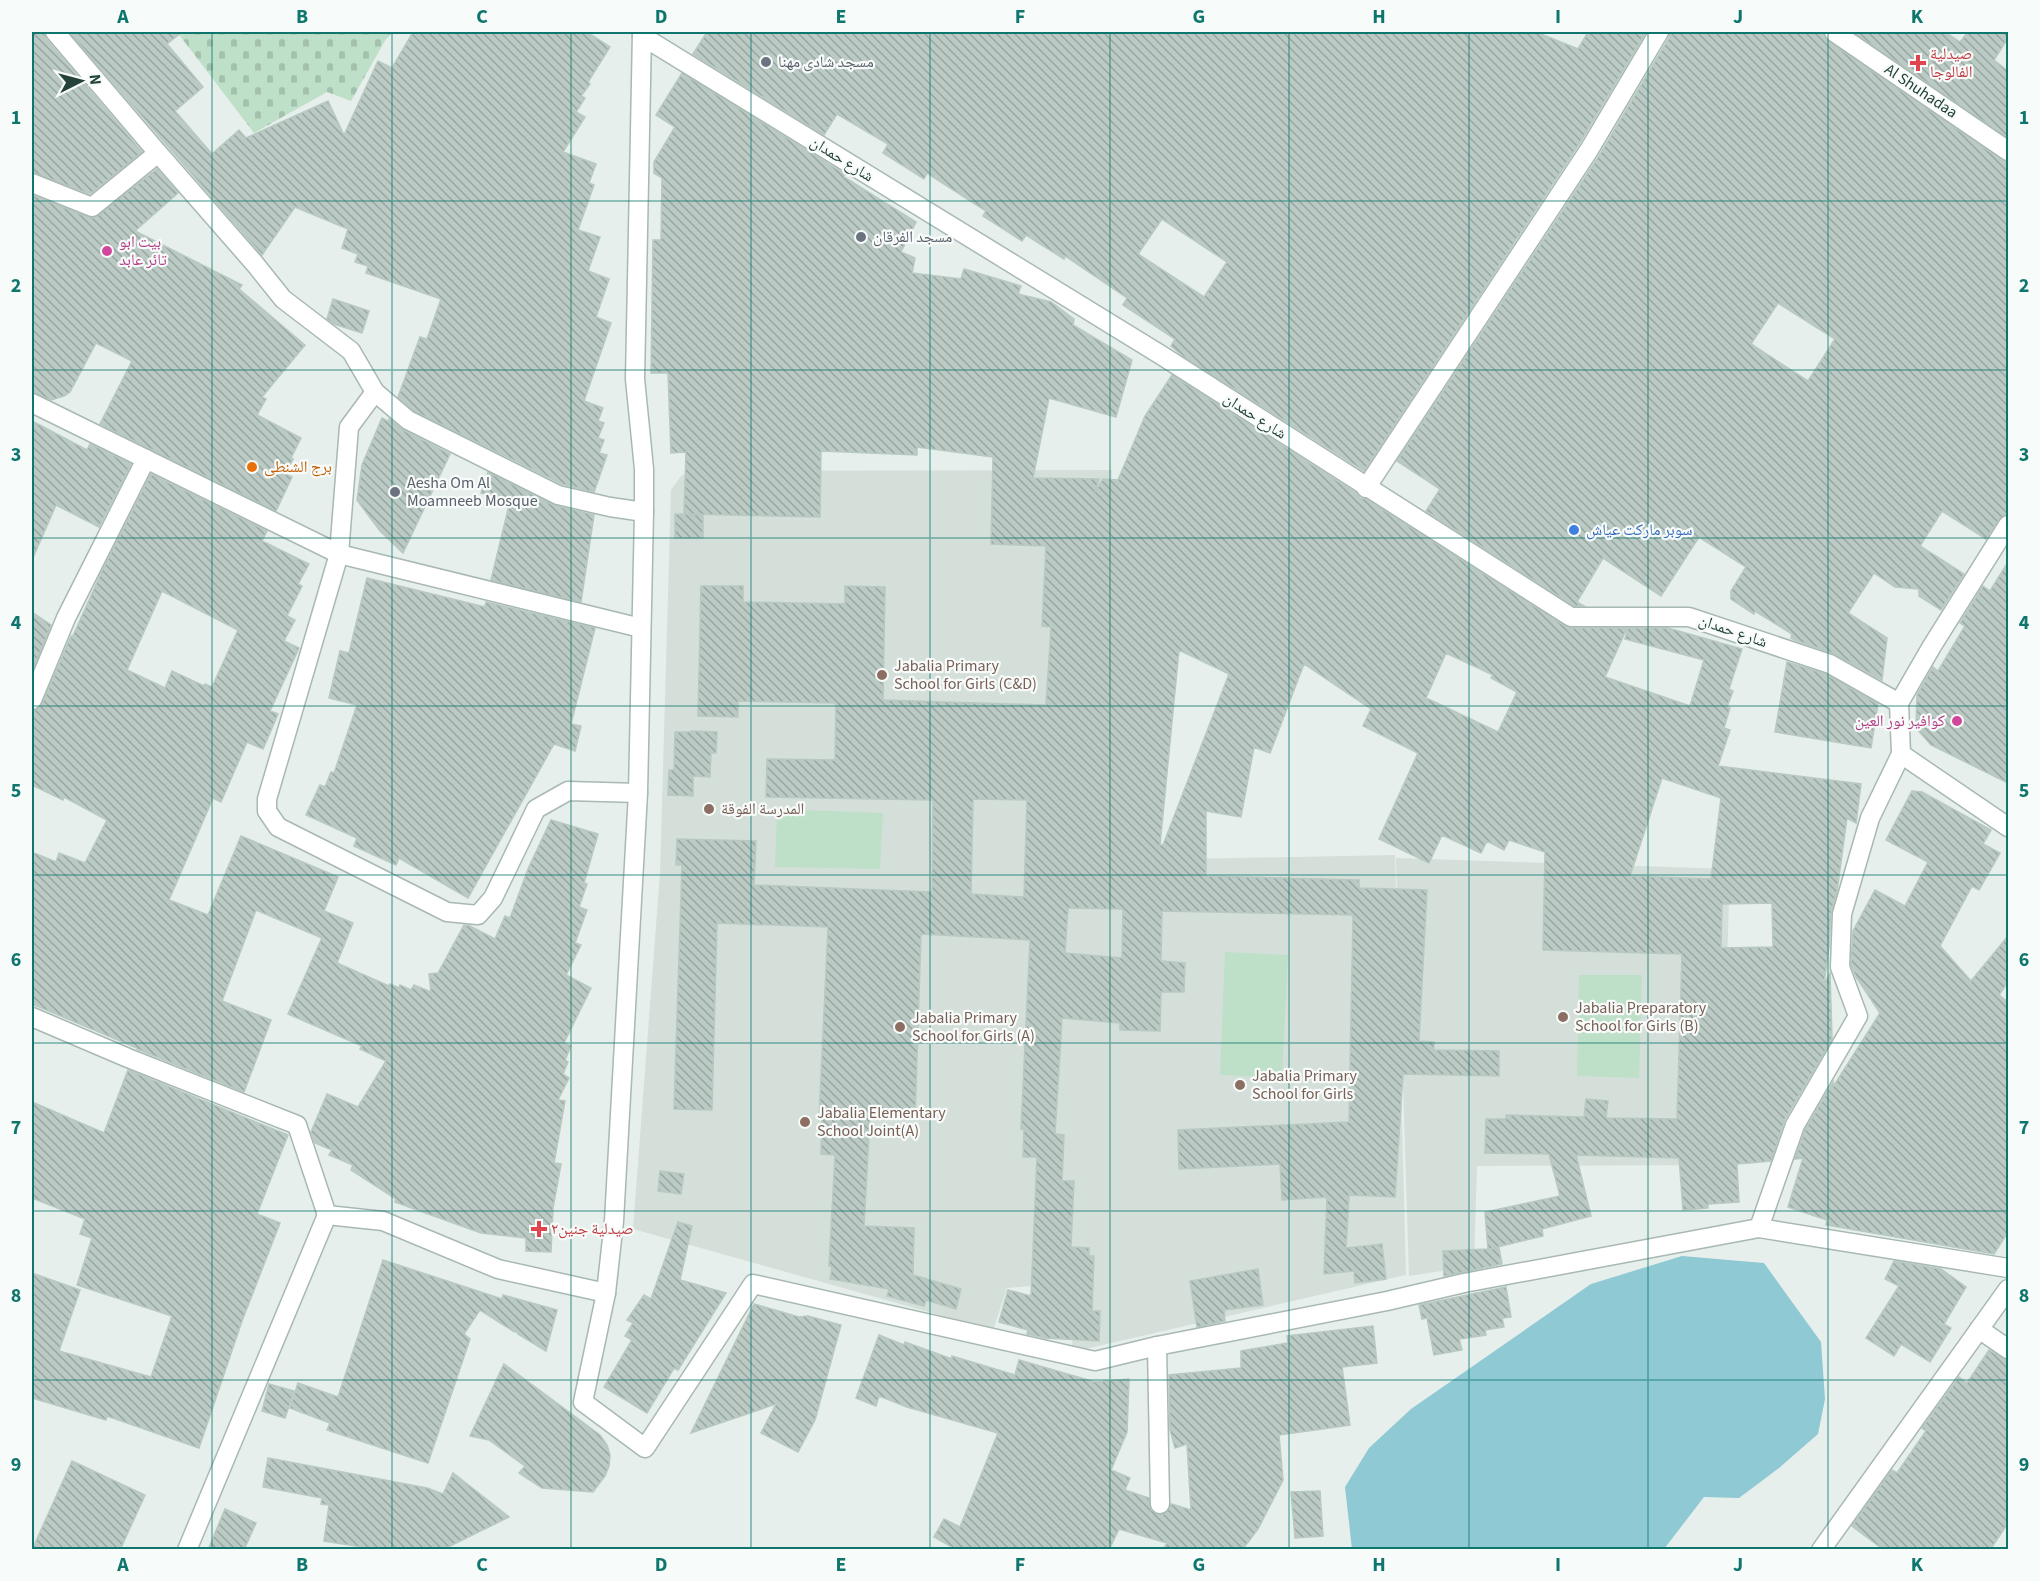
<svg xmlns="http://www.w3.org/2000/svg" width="2040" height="1581" font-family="'Source Sans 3','Noto Naskh Arabic',sans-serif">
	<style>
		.built { fill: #d4dfda }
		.cemetery { fill: url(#cemetery-stones) }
		.park { fill: #bfe0c8 }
		.water { fill: #8ec9d4 }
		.building { fill: url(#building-back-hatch); stroke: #b8c9c2; stroke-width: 1.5; fill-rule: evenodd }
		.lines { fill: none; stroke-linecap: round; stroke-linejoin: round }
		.minor-casing { stroke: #a8b8b2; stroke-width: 21 }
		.minor { stroke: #fff; stroke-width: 18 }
		.grid { fill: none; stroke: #0f766e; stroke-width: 1.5; stroke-opacity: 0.55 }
		.worship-dot { fill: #6b7280; stroke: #f7fbf9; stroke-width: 2 }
		.health-dot { fill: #e0444e; stroke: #f7fbf9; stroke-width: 2 }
		.hotel-dot { fill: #d1479c; stroke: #f7fbf9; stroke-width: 2 }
		.food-dot { fill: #e8710a; stroke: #f7fbf9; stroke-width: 2 }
		.shop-dot { fill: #3f7fe0; stroke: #f7fbf9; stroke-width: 2 }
		.education-dot { fill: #8d6e63; stroke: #f7fbf9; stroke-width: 2 }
		.labels { text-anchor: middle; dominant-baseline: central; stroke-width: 4.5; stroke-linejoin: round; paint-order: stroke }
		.health-label { font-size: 16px; fill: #be3a42; stroke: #f7fbf9; text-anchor: start }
		.worship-label { font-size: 16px; fill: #5b616d; stroke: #f7fbf9; text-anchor: start }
		.street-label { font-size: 16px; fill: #24423a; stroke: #f7fbf9 }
		.hotel-label { font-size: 16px; fill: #b23c85; stroke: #f7fbf9; text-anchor: start }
		.food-label { font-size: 16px; fill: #c56008; stroke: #f7fbf9; text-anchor: start }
		.shop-label { font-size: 16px; fill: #366cbe; stroke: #f7fbf9; text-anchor: start }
		.education-label { font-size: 16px; fill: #785e54; stroke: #f7fbf9; text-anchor: start }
		.neatline { fill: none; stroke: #0f766e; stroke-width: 2 }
		.grid-label { font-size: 20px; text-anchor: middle; font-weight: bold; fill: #0f766e }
	</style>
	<defs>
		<pattern id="cemetery-stones" width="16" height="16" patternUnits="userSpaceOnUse" patternTransform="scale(1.5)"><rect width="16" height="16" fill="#bfe0c8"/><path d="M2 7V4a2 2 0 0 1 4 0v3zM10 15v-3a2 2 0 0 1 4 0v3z" fill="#a4c1ad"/></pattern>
		<pattern id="building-back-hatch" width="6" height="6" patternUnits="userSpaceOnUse" patternTransform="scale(1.5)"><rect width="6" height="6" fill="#bbcac4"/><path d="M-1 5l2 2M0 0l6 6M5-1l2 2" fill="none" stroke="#98a6a0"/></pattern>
	</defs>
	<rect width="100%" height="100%" fill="#e6efeb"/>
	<g class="built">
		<polygon points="1112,470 1084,861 1395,855 1406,1275 1072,1352 1074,1282 1007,1288 993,1330 633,1229 660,873 671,490 681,476 693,471"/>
		<polygon points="1396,858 1730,869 1721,1165 1477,1166 1474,1266 1409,1276"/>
	</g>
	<polygon class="cemetery" points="177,32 393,32 386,39 351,101 327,92 254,133"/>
	<g class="park">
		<polygon points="777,809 883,813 880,869 775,867"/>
		<polygon points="1225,952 1288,955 1282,1078 1220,1075"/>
		<polygon points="1579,975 1642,975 1639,1078 1577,1076"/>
	</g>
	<polygon class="water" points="1682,1256 1764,1263 1821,1342 1825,1399 1818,1434 1779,1468 1739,1498 1704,1497 1664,1549 1352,1549 1345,1487 1369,1448 1411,1409 1591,1284"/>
	<g class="building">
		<polygon points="32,32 44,32 46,39 142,152 90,194 32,172"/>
		<polygon points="69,32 182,32 167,44 203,87 175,111 212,154 239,130 246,138 328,101 344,135 378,61 392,68 413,32 587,32 610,47 588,82 590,84 581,96 585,98 576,112 585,117 563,152 596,164 589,183 594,185 578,230 600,237 588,271 609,279 596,317 611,323 584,401 603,408 598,421 604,423 598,438 604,440 599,453 607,455 594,492 562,484 414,411 398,397 420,337 427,339 441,299 366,273 368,266 355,262 358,254 342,248 348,229 295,207 262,255"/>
		<path d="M 707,32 L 1536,32 L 1578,49 L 1588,32 L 1646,32 L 1579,144 L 1364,471 L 1184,357 L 1171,346 L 1175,339 L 1123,305 L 1127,298 L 1065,256 L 1064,259 L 1026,235 L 1022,241 L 983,216 L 986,211 L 927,173 L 924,179 L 883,153 L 888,144 L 837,114 L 824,135 L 693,54 ZM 1162,219 L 1227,262 L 1204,297 L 1138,254 Z"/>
		<path d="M 1670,32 L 1823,32 L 1828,41 L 2002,160 L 2008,162 L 2008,514 L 1999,519 L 1986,539 L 1942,511 L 1920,546 L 1964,574 L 1941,610 L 1919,596 L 1919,589 L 1895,587 L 1874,573 L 1848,613 L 1887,638 L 1882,680 L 1835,654 L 1795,640 L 1791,638 L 1792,634 L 1755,611 L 1754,614 L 1731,599 L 1731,591 L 1746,567 L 1699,537 L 1661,596 L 1603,558 L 1577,602 L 1584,606 L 1574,606 L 1426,511 L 1440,489 L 1397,461 L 1599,156 L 1669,38 ZM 1778,303 L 1835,339 L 1808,381 L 1751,344 Z"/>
		<polygon points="1853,32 1945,32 1960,42 1968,32 2008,32 2008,38 1994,60 2008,71 2008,138"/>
		<path d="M 682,73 L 845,174 L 844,177 L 916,222 L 901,252 L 915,258 L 912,273 L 961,279 L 964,269 L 1021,286 L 1018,294 L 1051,302 L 1074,319 L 1073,325 L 1132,360 L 1116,417 L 1049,398 L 1033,478 L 1099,479 L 1095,492 L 1103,479 L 1118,480 L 1145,416 L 1172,375 L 1356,493 L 1360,498 L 1366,499 L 1565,626 L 1571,628 L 1627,628 L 1605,677 L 1690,706 L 1704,660 L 1625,639 L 1628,628 L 1668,628 L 1742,649 L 1729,689 L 1733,691 L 1727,707 L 1730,708 L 1724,728 L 1730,730 L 1718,766 L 1861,784 L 1856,823 L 1847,818 L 1837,891 L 1831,913 L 1829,947 L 1824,984 L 1830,973 L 1832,1039 L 1785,1119 L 1771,1161 L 1737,1164 L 1739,1202 L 1708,1204 L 1708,1208 L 1683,1210 L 1679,1158 L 1576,1155 L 1591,1216 L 1542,1229 L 1543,1236 L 1489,1249 L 1499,1248 L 1502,1264 L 1444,1276 L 1443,1251 L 1488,1249 L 1485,1212 L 1560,1196 L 1549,1154 L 1485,1153 L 1486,1119 L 1506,1119 L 1506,1115 L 1584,1117 L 1586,1099 L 1608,1101 L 1606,1118 L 1677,1119 L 1682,954 L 1543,950 L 1545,852 L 1509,840 L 1504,850 L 1487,841 L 1481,853 L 1442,835 L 1429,863 L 1379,839 L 1418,753 L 1363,726 L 1371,709 L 1304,664 L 1270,753 L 1254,747 L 1241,817 L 1206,811 L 1206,876 L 1359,880 L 1359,888 L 1427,890 L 1419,1041 L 1434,1042 L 1434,1050 L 1499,1051 L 1499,1076 L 1403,1074 L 1395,1197 L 1349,1195 L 1346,1248 L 1382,1244 L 1386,1279 L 1355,1283 L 1354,1271 L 1324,1274 L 1327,1197 L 1282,1200 L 1280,1164 L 1179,1169 L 1178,1130 L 1349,1122 L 1353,915 L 1162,911 L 1161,961 L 1185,963 L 1184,992 L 1161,992 L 1160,1031 L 1120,1030 L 1120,1023 L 1062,1018 L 1055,1134 L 1064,1135 L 1062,1181 L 1074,1181 L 1071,1247 L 1089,1248 L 1089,1256 L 1094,1256 L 1092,1311 L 1100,1311 L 1099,1341 L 1045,1338 L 1027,1334 L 1028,1330 L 999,1322 L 1008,1290 L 1031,1296 L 1037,1157 L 1023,1157 L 1024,1130 L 1021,1129 L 1030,940 L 921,934 L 915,1118 L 870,1116 L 864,1226 L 914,1228 L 913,1275 L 961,1289 L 956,1309 L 926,1300 L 924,1306 L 887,1296 L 889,1289 L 830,1279 L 832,1266 L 829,1266 L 835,1155 L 821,1154 L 822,1119 L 819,1119 L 828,927 L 717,923 L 712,1110 L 674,1109 L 682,865 L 676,865 L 677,839 L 756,841 L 754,885 L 932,892 L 933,800 L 766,797 L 767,759 L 835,760 L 836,703 L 738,701 L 738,717 L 698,716 L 701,586 L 743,586 L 743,602 L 845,604 L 845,586 L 885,587 L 883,700 L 1046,705 L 1051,627 L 1042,626 L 1046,546 L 991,544 L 993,457 L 917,447 L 917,455 L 821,451 L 820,517 L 684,514 L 686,452 L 671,453 L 668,373 L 651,373 L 653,240 L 661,240 L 662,178 L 654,173 L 654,162 L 675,127 L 656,115 ZM 1179,650 L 1229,674 L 1163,845 L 1160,845 ZM 1446,653 L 1493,675 L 1491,678 L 1517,692 L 1498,732 L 1426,698 ZM 1662,778 L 1721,798 L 1711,879 L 1630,876 ZM 973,799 L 1027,800 L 1024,897 L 971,894 ZM 1772,903 L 1773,947 L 1721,948 L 1722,904 ZM 1068,908 L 1123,909 L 1122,958 L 1065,953 Z"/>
		<polygon points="157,169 178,193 135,231 242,285 239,289 305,345 262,397 266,399 257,415 301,438 291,458 293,459 285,474 292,477 276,511 100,424 132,361 96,343 70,392 64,396 51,400 32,392 32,195 88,217 94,218"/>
		<polygon points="333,299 369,311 362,333 334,324 327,319"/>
		<polygon points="382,418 389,422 389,419 403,430 450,454 403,553 380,531 357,500 362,465"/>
		<polygon points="32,421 87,450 90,444 131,464 99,527 56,505 32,560"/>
		<polygon points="488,472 553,505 594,515 581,602 491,580 510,501 481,493"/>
		<path d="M 151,474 L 267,531 L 262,541 L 309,564 L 298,584 L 302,586 L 287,616 L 295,620 L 284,641 L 299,648 L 270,711 L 278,714 L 263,749 L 247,742 L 221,802 L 213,798 L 169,900 L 208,915 L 241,836 L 338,877 L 324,911 L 353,923 L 337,963 L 389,986 L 390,984 L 399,988 L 400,985 L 411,990 L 414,985 L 431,992 L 429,974 L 438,973 L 464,925 L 470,926 L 495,939 L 505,916 L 510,918 L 528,869 L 551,820 L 598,834 L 584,883 L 587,884 L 579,907 L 587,910 L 575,943 L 581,945 L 566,975 L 591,988 L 564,1043 L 571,1046 L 565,1060 L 568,1062 L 563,1074 L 569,1078 L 558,1100 L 565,1101 L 554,1163 L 561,1164 L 553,1208 L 551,1252 L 526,1251 L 526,1238 L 481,1233 L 395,1202 L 396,1199 L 351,1170 L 353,1165 L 329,1155 L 332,1150 L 315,1143 L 311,1132 L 327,1094 L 358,1107 L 386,1061 L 360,1049 L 362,1046 L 288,1014 L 322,938 L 256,910 L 222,1001 L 271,1020 L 244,1092 L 137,1049 L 137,1048 L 32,1004 L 32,852 L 56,862 L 59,853 L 85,863 L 107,820 L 64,797 L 63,800 L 32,785 L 32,711 L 38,709 L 42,704 L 71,636 L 72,638 L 103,569 ZM 162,591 L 238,630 L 212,687 L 205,684 L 204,686 L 172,671 L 165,688 L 127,670 Z"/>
		<polygon points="675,514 703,515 703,538 675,538"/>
		<polygon points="2008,562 2008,783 1931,745 1916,728 1917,695 1933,667 1938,671 1965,626 1960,623 1983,586 1990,591"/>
		<polygon points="367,578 485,607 486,602 595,628 571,724 581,726 575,751 554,744 468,898 399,858 396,865 354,846 357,838 306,815 320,785 325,787 331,772 334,773 357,705 329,698 340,651 349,653"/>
		<polygon points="32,612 51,625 32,672"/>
		<polygon points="1787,662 1825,674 1878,704 1871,748 1775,732"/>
		<polygon points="691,731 717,732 716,753 711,753 710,777 693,776 693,796 668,795 669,770 674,770 675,732 691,732"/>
		<polygon points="1912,791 1922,792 1991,830 1983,844 2000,853 1979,890 1972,886 1940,946 1971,981 2008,936 2008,982 1999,995 2008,1002 2008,1232 1994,1254 1826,1225 1827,1220 1788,1207 1803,1158 1795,1159 1805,1130 1833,1082 1833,1087 1880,1013 1856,977 1851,965 1853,931 1875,890 1905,906 1928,862 1886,840"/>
		<polygon points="128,1070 288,1135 257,1214 280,1223 242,1321 199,1448 107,1416 106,1420 32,1398 32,1273 80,1290 59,1351 151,1377 172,1316 77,1285 92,1238 80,1234 85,1219 32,1198 32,1102 104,1133"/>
		<polygon points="660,1171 684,1174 681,1194 658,1191"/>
		<polygon points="678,1222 692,1226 680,1280 726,1293 678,1370 674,1368 647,1413 604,1387 632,1340 625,1336 633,1323 627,1320 644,1295 651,1299"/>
		<polygon points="383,1260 502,1299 503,1295 557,1310 546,1351 518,1334 519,1333 513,1331 480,1310 464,1334 470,1339 428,1463 327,1430 330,1423 290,1408 298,1383 338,1397"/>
		<polygon points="1894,1261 1941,1269 1966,1287 1944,1324 1951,1328 1930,1362 1901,1344 1894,1356 1866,1338 1899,1286 1885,1279"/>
		<polygon points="1258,1269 1263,1305 1224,1310 1225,1321 1197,1327 1190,1281"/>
		<polygon points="1506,1287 1511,1317 1502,1318 1504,1327 1485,1330 1486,1335 1459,1339 1462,1350 1434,1355 1427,1318 1422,1319 1419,1305"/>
		<polygon points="754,1304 799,1317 808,1316 841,1325 815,1420 798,1452 761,1433 776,1404 691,1433"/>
		<polygon points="1373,1326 1377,1363 1342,1367 1350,1425 1279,1435 1283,1480 1258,1529 1242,1550 1163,1550 1167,1543 1119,1529 1109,1550 951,1550 952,1547 934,1537 944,1519 960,1527 998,1433 907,1407 879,1396 876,1406 856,1398 879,1335 904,1345 905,1342 952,1359 952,1356 1015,1375 1019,1360 1095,1382 1129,1379 1127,1432 1111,1470 1130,1478 1125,1490 1149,1498 1151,1510 1161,1515 1166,1513 1171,1504 1191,1510 1187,1444 1175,1448 1170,1430 1169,1375 1241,1368 1241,1351 1288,1343 1287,1336"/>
		<polygon points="1989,1350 2002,1358 2008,1360 2008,1523 1990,1550 1884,1550 1852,1526 1892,1470 1897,1473 1926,1431 1922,1428 1959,1377 1967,1383"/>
		<polygon points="504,1364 600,1435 607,1445 610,1455 609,1466 605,1476 593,1492 542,1488 519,1473 525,1466 489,1440 470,1436"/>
		<polygon points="269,1384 294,1391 285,1418 262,1411"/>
		<polygon points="268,1458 427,1488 443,1494 453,1473 509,1517 442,1550 382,1550 324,1541 329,1505 321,1504 322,1498 263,1487"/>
		<polygon points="72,1461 145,1495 120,1550 32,1550"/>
		<polygon points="1320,1491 1323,1536 1295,1538 1291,1492"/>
		<polygon points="225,1509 256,1523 244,1550 208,1550"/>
	</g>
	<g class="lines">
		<g class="minor-casing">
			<g id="minor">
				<polyline points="55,32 158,153"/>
				<polyline points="642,32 635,379 644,469 644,512 638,793 614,1221 606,1293 583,1402 645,1448 753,1284 1095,1361 1157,1346 1387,1301 1464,1283 1759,1228 2008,1268"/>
				<polyline points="1834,32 2008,151"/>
				<polyline points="642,36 1161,355 1571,617 1689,617 1830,664 1899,703"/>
				<polyline points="32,183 92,207 158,153 255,264 283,299 351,351 375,392 408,420 558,495 610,507 644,512"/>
				<polyline points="375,392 349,427 339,554 267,799 267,811 278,827 447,912 478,915 493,898 536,809 568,791 638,793"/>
				<polyline points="32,403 339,554 641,628"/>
				<polyline points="1366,488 1589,150 1659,32"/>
				<polyline points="32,700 66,618 146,459"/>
				<polyline points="1901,754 2008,827"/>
				<polyline points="32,1017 128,1058 297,1125 327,1215"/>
				<polyline points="1759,1228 1795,1125 1858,1016 1840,967 1842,914 1870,818 1901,754 1899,703 1932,646 2008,525"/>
				<polyline points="1979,1329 2008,1349"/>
				<polyline points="1157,1346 1160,1504"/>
				<polyline points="187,1550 327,1215 383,1221 498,1269 606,1293"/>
				<polyline points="1821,1550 2008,1289"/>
			</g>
		</g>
		<use href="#minor" class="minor"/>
	</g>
	<path class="grid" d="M 212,32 L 212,1550M 392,32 L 392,1550M 571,32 L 571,1550M 751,32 L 751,1550M 930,32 L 930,1550M 1110,32 L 1110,1550M 1289,32 L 1289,1550M 1469,32 L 1469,1550M 1648,32 L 1648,1550M 1828,32 L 1828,1550M 32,201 L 2008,201M 32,370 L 2008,370M 32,538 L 2008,538M 32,706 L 2008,706M 32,875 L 2008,875M 32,1043 L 2008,1043M 32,1211 L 2008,1211M 32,1380 L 2008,1380"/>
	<g class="worship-dot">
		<circle cx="766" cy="62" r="6"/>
		<circle cx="861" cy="237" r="6"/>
		<circle cx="395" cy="492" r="6"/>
	</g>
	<g class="health-dot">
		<path d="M1915 54h6v6h6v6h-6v6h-6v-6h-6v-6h6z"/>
		<path d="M536 1220h6v6h6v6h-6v6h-6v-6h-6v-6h6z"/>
	</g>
	<g class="hotel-dot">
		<circle cx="107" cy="251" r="6"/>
		<circle cx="1957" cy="721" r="6"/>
	</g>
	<circle class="food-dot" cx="252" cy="467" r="6"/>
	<circle class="shop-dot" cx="1574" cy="530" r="6"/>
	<g class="education-dot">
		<circle cx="882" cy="675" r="6"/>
		<circle cx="709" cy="809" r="6"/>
		<circle cx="1563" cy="1017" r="6"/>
		<circle cx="900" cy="1027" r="6"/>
		<circle cx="1240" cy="1085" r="6"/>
		<circle cx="805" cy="1122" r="6"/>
	</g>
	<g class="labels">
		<g class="health-label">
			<text x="1930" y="54">صيدلية<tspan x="1930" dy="18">الفالوجا</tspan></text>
			<text x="551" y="1229">صيدلية جنين٢</text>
		</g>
		<g class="worship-label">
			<text x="778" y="62">مسجد شادى مهنا</text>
			<text x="873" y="237">مسجد الفرقان</text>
			<text x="407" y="483">Aesha Om Al<tspan x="407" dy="18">Moamneeb Mosque</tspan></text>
		</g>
		<g class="street-label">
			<text transform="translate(1921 91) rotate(34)">Al Shuhadaa</text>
			<text transform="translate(842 159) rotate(32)">شارع حمدان</text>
			<text transform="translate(1255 416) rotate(33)">شارع حمدان</text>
			<text transform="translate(1733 631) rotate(19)">شارع حمدان</text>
		</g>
		<g class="hotel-label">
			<text x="119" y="242">بيت ابو<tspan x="119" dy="18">تائر عابد</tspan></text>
			<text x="1945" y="721" text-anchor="end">كوافير نور العين</text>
		</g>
		<g class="food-label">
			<text x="264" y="467">برج الشنطى</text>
		</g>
		<g class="shop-label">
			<text x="1586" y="530">سوبر ماركت عياش</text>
		</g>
		<g class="education-label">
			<text x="894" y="666">Jabalia Primary<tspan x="894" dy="18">School for Girls (C&amp;D)</tspan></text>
			<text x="721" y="809">المدرسة الفوقة</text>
			<text x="1575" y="1008">Jabalia Preparatory<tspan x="1575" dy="18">School for Girls (B)</tspan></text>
			<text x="912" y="1018">Jabalia Primary<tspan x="912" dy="18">School for Girls (A)</tspan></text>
			<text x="1252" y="1076">Jabalia Primary<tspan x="1252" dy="18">School for Girls</tspan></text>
			<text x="817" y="1113">Jabalia Elementary<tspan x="817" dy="18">School Joint(A)</tspan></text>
		</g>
	</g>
	<rect width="2040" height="1581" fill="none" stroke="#f7fbf9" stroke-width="66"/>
	<g transform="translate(81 81) rotate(84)" stroke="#f7fbf9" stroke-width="4.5" paint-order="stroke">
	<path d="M0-4.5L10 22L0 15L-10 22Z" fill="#24423a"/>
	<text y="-9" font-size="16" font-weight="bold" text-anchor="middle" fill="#24423a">N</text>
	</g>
	<rect x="33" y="33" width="1974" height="1515" class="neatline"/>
	<g class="grid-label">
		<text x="123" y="23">A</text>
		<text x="302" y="23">B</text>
		<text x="482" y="23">C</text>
		<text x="661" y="23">D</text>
		<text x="841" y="23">E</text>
		<text x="1020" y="23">F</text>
		<text x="1199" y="23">G</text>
		<text x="1379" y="23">H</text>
		<text x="1558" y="23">I</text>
		<text x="1738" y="23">J</text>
		<text x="1917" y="23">K</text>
		<text x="16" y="124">1</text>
		<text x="2024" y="124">1</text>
		<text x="16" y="292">2</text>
		<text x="2024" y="292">2</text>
		<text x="16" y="461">3</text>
		<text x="2024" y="461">3</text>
		<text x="16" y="629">4</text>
		<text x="2024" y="629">4</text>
		<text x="16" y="797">5</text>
		<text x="2024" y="797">5</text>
		<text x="16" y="966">6</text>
		<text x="2024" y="966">6</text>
		<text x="16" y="1134">7</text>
		<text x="2024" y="1134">7</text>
		<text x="16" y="1302">8</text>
		<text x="2024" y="1302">8</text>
		<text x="16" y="1471">9</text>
		<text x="2024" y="1471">9</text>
		<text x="123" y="1571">A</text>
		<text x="302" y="1571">B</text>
		<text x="482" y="1571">C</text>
		<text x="661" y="1571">D</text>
		<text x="841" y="1571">E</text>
		<text x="1020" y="1571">F</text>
		<text x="1199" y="1571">G</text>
		<text x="1379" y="1571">H</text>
		<text x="1558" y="1571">I</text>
		<text x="1738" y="1571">J</text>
		<text x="1917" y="1571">K</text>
	</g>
</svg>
